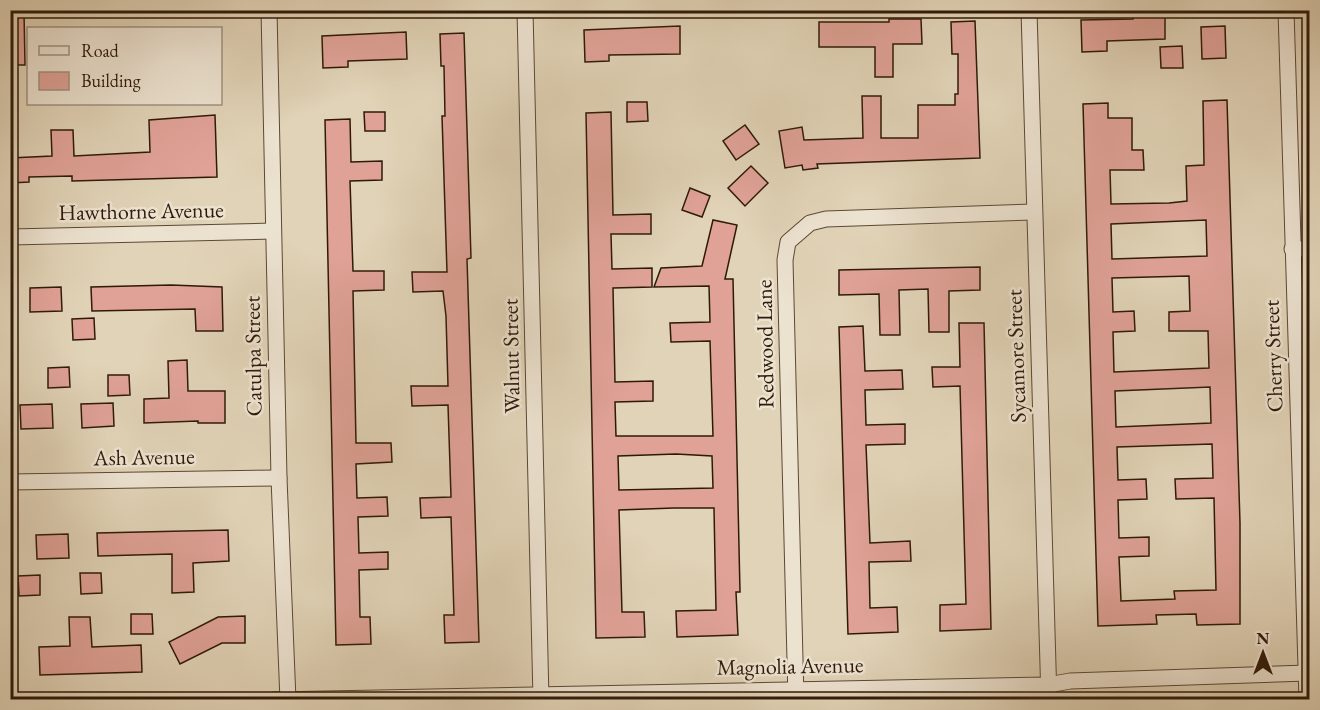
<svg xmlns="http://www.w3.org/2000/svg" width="1320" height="710" font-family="'EB Garamond',serif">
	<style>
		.building { fill: #e0a297; stroke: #2f1a09; stroke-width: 1.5; fill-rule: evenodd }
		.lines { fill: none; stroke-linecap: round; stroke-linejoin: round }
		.minor-casing { stroke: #5c4834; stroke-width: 17 }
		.minor { stroke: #ece2d0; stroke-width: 15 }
		.labels { text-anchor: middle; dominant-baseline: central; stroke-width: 5; stroke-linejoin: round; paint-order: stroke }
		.street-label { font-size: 22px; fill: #2f1a09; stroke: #ece2d0 }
	</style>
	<rect width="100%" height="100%" fill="#e1d3b7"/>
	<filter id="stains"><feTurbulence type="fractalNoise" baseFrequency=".00333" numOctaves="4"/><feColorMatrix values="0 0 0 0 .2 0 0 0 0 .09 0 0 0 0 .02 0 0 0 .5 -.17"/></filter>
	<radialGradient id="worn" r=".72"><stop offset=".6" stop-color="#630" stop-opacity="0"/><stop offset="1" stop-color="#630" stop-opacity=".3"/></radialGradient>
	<g class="building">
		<polygon points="10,12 24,12 25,65 10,65"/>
		<polygon points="1165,14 1165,39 1107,41 1107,51 1082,52 1081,20 1133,19 1133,15"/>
		<polygon points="889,19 921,19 922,44 893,44 893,77 875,77 875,47 819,47 819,22 889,22"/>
		<polygon points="975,21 980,158 817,164 818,168 803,170 802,165 785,168 779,131 802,127 804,140 863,138 862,96 881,96 881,138 918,138 918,105 955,105 955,94 958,94 958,54 952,54 951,22"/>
		<polygon points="680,26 680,54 609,55 609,61 585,62 584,30"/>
		<polygon points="1225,26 1226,58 1202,59 1201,27"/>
		<polygon points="406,32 407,59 348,61 348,67 323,68 322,36"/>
		<polygon points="464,33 471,258 467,259 479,642 445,643 444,615 454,615 451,517 421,518 420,498 451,497 448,405 412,406 411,386 448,386 446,316 443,291 413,292 412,272 447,272 442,116 445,116 444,66 441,66 440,34"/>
		<polygon points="1182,46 1183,68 1161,68 1160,47"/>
		<path d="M 1227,100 L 1240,523 L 1240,624 L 1197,625 L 1196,614 L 1156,615 L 1157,624 L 1098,626 L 1083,104 L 1108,103 L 1108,118 L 1132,118 L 1132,150 L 1143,150 L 1144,170 L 1110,170 L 1111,204 L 1169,203 L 1187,201 L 1186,166 L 1204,165 L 1203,101 ZM 1206,220 L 1207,256 L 1112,259 L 1111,224 ZM 1189,276 L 1190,311 L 1169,312 L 1169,331 L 1208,331 L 1209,368 L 1114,372 L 1113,332 L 1135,331 L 1134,311 L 1113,312 L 1112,278 ZM 1210,387 L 1211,423 L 1116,427 L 1115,391 ZM 1212,444 L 1213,478 L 1175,479 L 1176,499 L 1214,498 L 1216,590 L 1174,591 L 1175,599 L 1121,601 L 1119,557 L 1149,556 L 1149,537 L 1119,538 L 1118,500 L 1147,499 L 1146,479 L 1118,480 L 1117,447 Z"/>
		<polygon points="627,102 647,102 648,121 627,122"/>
		<polygon points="364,112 385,112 385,131 365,131"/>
		<path d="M 611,112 L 613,215 L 651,214 L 651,234 L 611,234 L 612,269 L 652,268 L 652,287 L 613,288 L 615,382 L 653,381 L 653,401 L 615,402 L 616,436 L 713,436 L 710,341 L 671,342 L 670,323 L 710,322 L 709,286 L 654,287 L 661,268 L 702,266 L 713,220 L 737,225 L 725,279 L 733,279 L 740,592 L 736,592 L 738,635 L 677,637 L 676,611 L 716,610 L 715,561 L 714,508 L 674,508 L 619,510 L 622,612 L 644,612 L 645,637 L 596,638 L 586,113 ZM 676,454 L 712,456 L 713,488 L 619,490 L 618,456 Z"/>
		<polygon points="215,115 217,177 72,181 72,176 29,177 29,182 10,183 10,158 52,156 51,130 73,130 74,156 150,152 149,120"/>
		<polygon points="350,119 351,162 382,161 382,180 350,181 353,271 384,271 384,290 353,291 356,443 391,443 392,462 356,464 357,498 387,497 388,516 358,517 359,553 388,552 388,569 359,570 360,617 370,617 371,644 336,645 325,120"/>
		<polygon points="745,125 759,144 736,160 723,141"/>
		<polygon points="751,166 768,183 745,206 728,188"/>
		<polygon points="690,188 710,196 702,217 682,210"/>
		<polygon points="980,267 980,290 949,291 949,332 929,332 928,289 899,290 900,335 880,335 879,294 839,295 839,270"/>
		<polygon points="171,285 222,287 223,331 196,331 195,309 92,311 91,287"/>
		<polygon points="61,287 62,311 30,312 30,288"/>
		<polygon points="94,318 95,339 73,340 72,319"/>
		<polygon points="959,323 984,323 991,629 940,631 940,605 966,604 960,386 933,387 932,367 960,367"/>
		<polygon points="863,326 865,371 902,370 903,389 865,390 866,425 905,424 905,444 866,445 870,543 910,541 911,561 869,562 870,608 897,607 898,632 848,634 839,327"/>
		<polygon points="187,360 188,391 225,391 225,423 198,423 198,421 144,423 144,399 169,398 168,361"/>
		<polygon points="69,367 70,387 48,388 48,368"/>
		<polygon points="108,375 129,375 130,395 108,396"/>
		<polygon points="113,403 114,426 82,428 81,404"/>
		<polygon points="52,404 53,428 21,429 20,405"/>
		<polygon points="228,530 229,561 193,563 194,592 172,593 172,554 98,556 97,533"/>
		<polygon points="68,534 69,558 37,559 36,535"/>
		<polygon points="80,573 101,573 102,593 81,594"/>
		<polygon points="40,575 40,595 19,596 18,576"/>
		<polygon points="131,614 152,614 153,634 131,634"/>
		<polygon points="245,616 245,643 222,643 180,664 169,642 218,617"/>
		<polygon points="69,617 90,617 92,647 141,645 142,672 40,675 39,647 70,646"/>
	</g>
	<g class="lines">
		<g class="minor-casing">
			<g id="minor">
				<polyline points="269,10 279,478 288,700"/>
				<polyline points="525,10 541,700"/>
				<polyline points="1029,10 1049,700"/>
				<polyline points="1286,10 1307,700"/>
				<polyline points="10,237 273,231"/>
				<polyline points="1292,249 1310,249"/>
				<polyline points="10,482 279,478"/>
				<polyline points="273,700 1048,685 1070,681 1307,673"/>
				<polyline points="796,700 785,260 788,242 810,223 826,219 1034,212"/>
			</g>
		</g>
		<use href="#minor" class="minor"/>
	</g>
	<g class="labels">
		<g class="street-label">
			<text transform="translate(141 211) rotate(-1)">Hawthorne Avenue</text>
			<text transform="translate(765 344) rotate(-91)">Redwood Lane</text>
			<text transform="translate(253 356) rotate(-91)">Catulpa Street</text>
			<text transform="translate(511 356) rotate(-91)">Walnut Street</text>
			<text transform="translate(1016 356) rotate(-92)">Sycamore Street</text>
			<text transform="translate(1273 356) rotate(-92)">Cherry Street</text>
			<text transform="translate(144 457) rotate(-1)">Ash Avenue</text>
			<text transform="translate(790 666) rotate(-1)">Magnolia Avenue</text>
		</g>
	</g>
	<rect width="1320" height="710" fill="none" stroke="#e1d3b7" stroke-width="36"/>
	<rect x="12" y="12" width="1296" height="686" fill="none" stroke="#2f1a09" stroke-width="3"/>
	<rect x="18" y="18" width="1284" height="674" fill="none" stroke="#2f1a09" stroke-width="1.5"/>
	<rect x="27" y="27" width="195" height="78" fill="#ece2d0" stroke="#a09280" stroke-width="1.5"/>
	<rect x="39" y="46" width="30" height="9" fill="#ece2d0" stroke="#a09280" stroke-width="1.5"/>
	<text x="81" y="57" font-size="18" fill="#2f1a09">Road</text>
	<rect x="39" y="72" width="30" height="18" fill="#e0a297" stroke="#a09280" stroke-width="1.5"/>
	<text x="81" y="87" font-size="18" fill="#2f1a09">Building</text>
	<g transform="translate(1263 653)" stroke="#ece2d0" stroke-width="4.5" paint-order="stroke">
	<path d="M0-4.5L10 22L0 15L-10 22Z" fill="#2f1a09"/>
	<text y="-9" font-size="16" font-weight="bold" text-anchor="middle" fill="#2f1a09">N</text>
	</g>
	<rect width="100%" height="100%" filter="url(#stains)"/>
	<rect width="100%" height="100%" fill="url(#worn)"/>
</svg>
